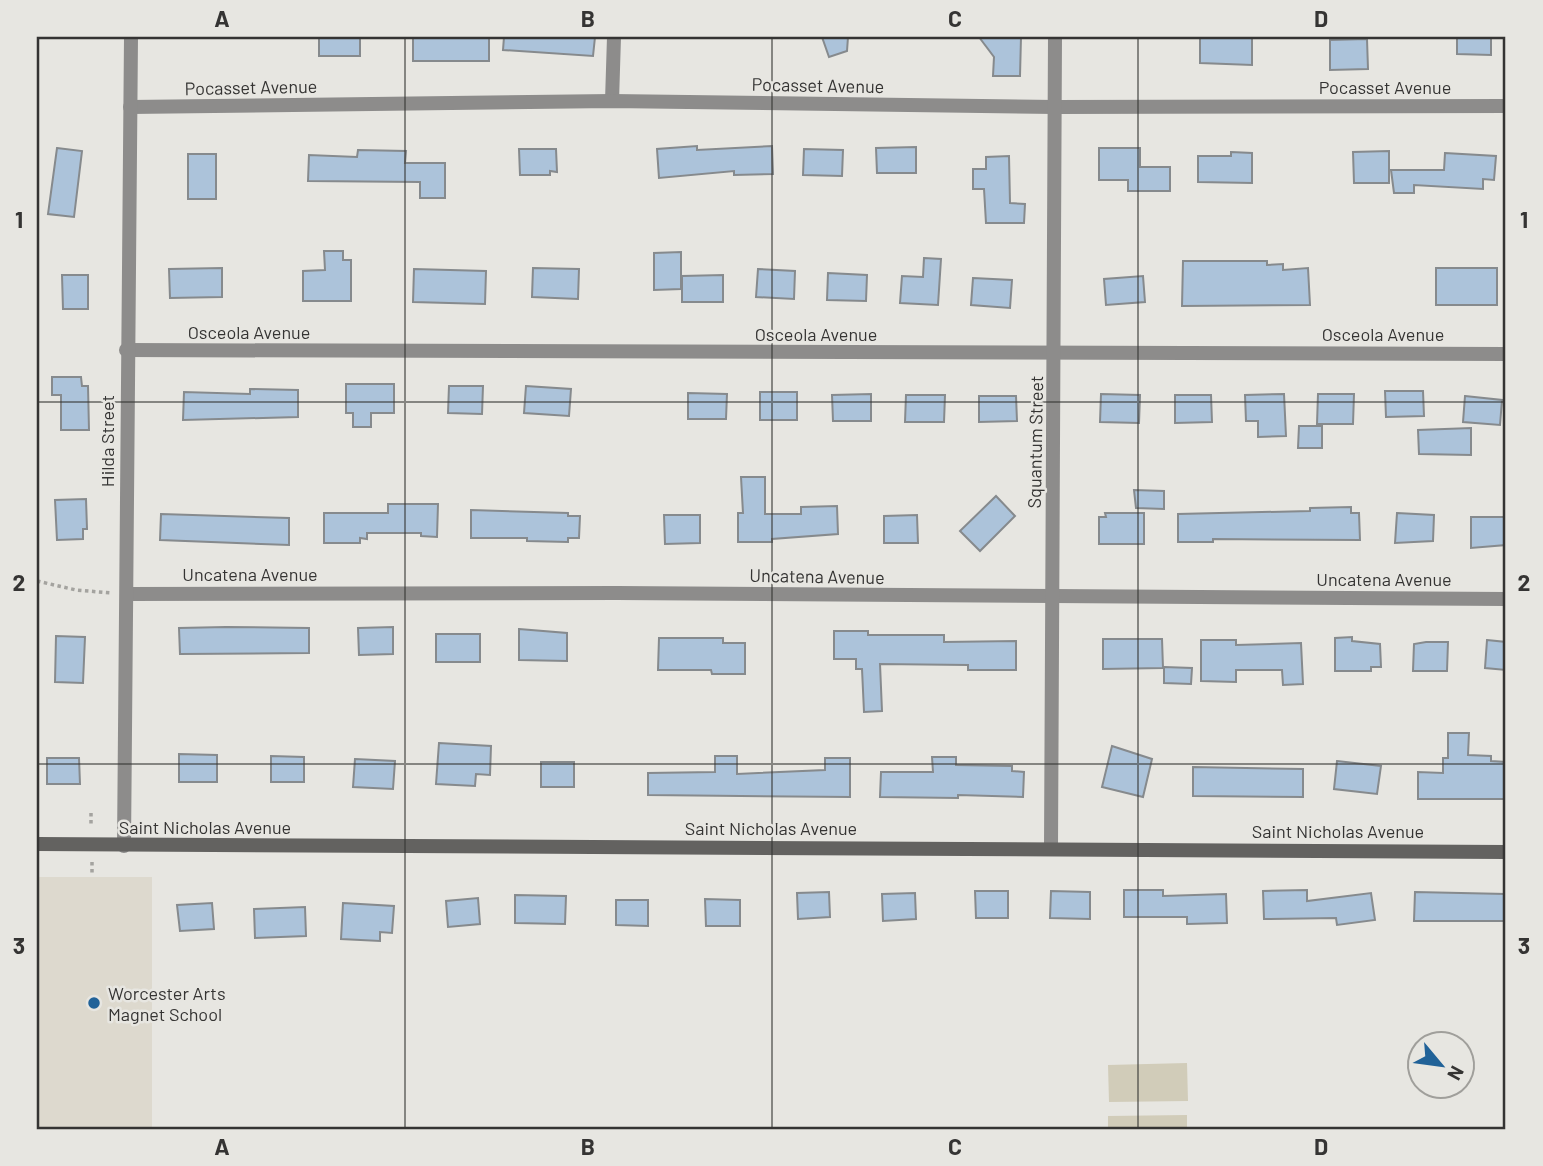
<svg xmlns="http://www.w3.org/2000/svg" width="1543" height="1166" font-family="Barlow,sans-serif">
	<style>
		.built { fill: #ddd9ce }
		.green { fill: #d1ccb9 }
		.building { fill: #acc3da; stroke: #868a8d; stroke-width: 2 }
		.lines { fill: none; stroke-linecap: round; stroke-linejoin: round }
		.path { stroke: #a4a39f; stroke-width: 3.5; stroke-dasharray: 3.5 3.5; stroke-linecap: butt }
		.street { stroke: #8d8c8b; stroke-width: 14 }
		.secondary { stroke: #636260; stroke-width: 14 }
		.grid { fill: none; stroke: #353433; stroke-width: 2; stroke-opacity: 0.55 }
		.poi-dot { fill: #216298; stroke: #e7e6e1; stroke-width: 2.5 }
		.labels { text-anchor: middle; dominant-baseline: central; stroke-width: 5; stroke-linejoin: round; paint-order: stroke }
		.street-label { font-size: 18px; fill: #353433; stroke: #e7e6e1 }
		.poi-label { font-size: 18px; fill: #353433; stroke: #e7e6e1; text-anchor: start }
		.neatline { fill: none; stroke: #353433; stroke-width: 2.5 }
		.grid-label { font-size: 23px; text-anchor: middle; font-weight: bold; fill: #353433 }
	</style>
	<rect width="100%" height="100%" fill="#e7e6e1"/>
	<rect class="built" x="37" y="877" width="115" height="252"/>
	<g class="green">
		<polygon points="1187,1063 1188,1101 1109,1102 1108,1065"/>
		<polygon points="1187,1115 1187,1129 1108,1129 1108,1116"/>
	</g>
	<g class="building">
		<rect x="319" y="37" width="41" height="19"/>
		<rect x="413" y="37" width="76" height="24"/>
		<polygon points="504,37 595,37 593,56 503,50"/>
		<polygon points="822,37 848,37 847,51 829,57"/>
		<polygon points="979,37 1021,37 1020,76 993,76 994,57"/>
		<polygon points="1200,37 1252,37 1252,65 1200,63"/>
		<polygon points="1457,37 1491,37 1491,55 1457,54"/>
		<polygon points="1367,39 1368,69 1330,70 1330,40"/>
		<polygon points="697,146 697,150 772,146 773,174 734,175 734,171 659,178 657,149"/>
		<polygon points="916,147 916,173 877,173 876,148"/>
		<polygon points="57,148 82,151 74,217 48,214"/>
		<polygon points="1099,148 1140,148 1140,167 1170,167 1170,191 1128,191 1128,180 1099,180"/>
		<polygon points="519,149 556,149 557,172 550,171 550,175 520,175"/>
		<polygon points="804,149 843,150 842,176 803,175"/>
		<polygon points="358,150 406,151 405,163 445,163 445,198 420,198 420,182 308,181 309,155 357,157"/>
		<polygon points="1389,151 1389,183 1354,183 1353,152"/>
		<polygon points="1231,152 1252,153 1252,183 1198,182 1198,156 1231,156"/>
		<polygon points="1445,153 1496,156 1494,180 1483,179 1483,189 1414,185 1414,193 1394,193 1391,170 1444,170"/>
		<rect x="188" y="154" width="28" height="45"/>
		<polygon points="1009,156 1010,203 1025,204 1024,223 986,223 984,189 973,189 973,169 986,169 986,157"/>
		<polygon points="324,251 343,251 343,260 351,260 351,301 303,301 303,271 325,270"/>
		<polygon points="681,252 681,289 654,290 654,253"/>
		<polygon points="924,258 941,259 938,305 900,303 902,276 923,277"/>
		<polygon points="1183,261 1267,261 1267,265 1283,264 1283,270 1308,268 1310,305 1182,306"/>
		<polygon points="222,268 222,297 170,298 169,269"/>
		<polygon points="533,268 579,269 578,299 532,297"/>
		<rect x="1436" y="268" width="61" height="37"/>
		<polygon points="414,269 486,271 485,304 413,302"/>
		<polygon points="758,269 795,271 794,299 756,297"/>
		<polygon points="828,273 867,275 866,301 827,300"/>
		<polygon points="62,275 88,275 88,309 63,309"/>
		<polygon points="723,275 723,302 682,302 682,276"/>
		<polygon points="1143,276 1145,302 1106,305 1104,279"/>
		<polygon points="973,278 1012,280 1010,308 971,305"/>
		<polygon points="52,377 81,377 82,386 88,386 89,430 61,430 61,395 52,395"/>
		<polygon points="346,384 394,384 394,413 371,413 371,427 353,427 353,413 346,413"/>
		<polygon points="449,386 483,386 482,414 448,413"/>
		<polygon points="526,386 571,389 569,416 524,413"/>
		<polygon points="250,389 298,390 298,417 183,420 184,392 250,394"/>
		<polygon points="1385,391 1423,391 1424,416 1386,417"/>
		<rect x="760" y="392" width="37" height="28"/>
		<polygon points="688,393 727,394 726,419 688,419"/>
		<polygon points="871,394 871,421 833,421 832,395"/>
		<polygon points="1101,394 1140,395 1139,423 1100,422"/>
		<polygon points="1284,394 1286,436 1258,437 1258,421 1246,421 1245,395"/>
		<polygon points="1318,394 1354,394 1353,424 1317,424"/>
		<polygon points="906,395 945,395 944,422 905,422"/>
		<polygon points="1175,395 1211,395 1212,422 1175,423"/>
		<polygon points="979,396 1016,396 1017,421 979,422"/>
		<polygon points="1465,396 1502,400 1500,425 1463,422"/>
		<polygon points="1299,426 1322,426 1322,448 1298,448"/>
		<polygon points="1471,428 1471,455 1419,454 1418,430"/>
		<polygon points="741,477 765,477 765,514 801,514 801,507 837,506 838,534 772,539 772,542 738,542 738,513 743,513"/>
		<polygon points="1134,490 1164,491 1164,509 1136,508"/>
		<polygon points="996,496 1015,516 980,551 960,531"/>
		<polygon points="86,499 87,529 83,529 83,539 57,540 55,500"/>
		<polygon points="388,504 438,504 437,537 421,536 421,533 367,533 367,539 360,538 360,543 324,543 324,513 388,513"/>
		<polygon points="1351,507 1351,513 1359,513 1360,540 1213,539 1213,542 1178,542 1178,514 1310,511 1310,508"/>
		<polygon points="471,510 568,513 568,516 580,516 579,538 568,538 568,542 527,541 527,538 471,538"/>
		<polygon points="1105,513 1144,513 1144,544 1099,544 1099,517 1106,517"/>
		<polygon points="1397,513 1434,515 1433,541 1395,543"/>
		<polygon points="161,514 289,518 289,545 160,540"/>
		<polygon points="664,515 700,515 700,543 665,544"/>
		<polygon points="917,515 918,543 884,543 884,516"/>
		<polygon points="1471,517 1506,517 1506,545 1471,548"/>
		<polygon points="226,627 309,628 309,653 180,654 179,628"/>
		<polygon points="393,627 393,654 359,655 358,628"/>
		<polygon points="519,629 567,633 567,661 519,660"/>
		<polygon points="834,631 868,631 868,635 944,635 944,642 1016,641 1016,670 968,670 968,665 880,664 882,711 864,712 862,669 856,669 856,659 834,659"/>
		<rect x="436" y="634" width="44" height="28"/>
		<polygon points="56,636 85,637 83,683 55,682"/>
		<polygon points="1352,637 1352,641 1380,644 1381,667 1371,667 1371,671 1335,671 1335,638"/>
		<polygon points="659,638 723,638 723,643 745,643 745,674 712,674 711,670 658,670"/>
		<polygon points="1103,639 1162,639 1163,668 1103,669"/>
		<polygon points="1201,640 1236,640 1236,645 1301,643 1303,684 1283,685 1282,670 1236,670 1236,682 1201,681"/>
		<polygon points="1487,640 1506,642 1506,670 1485,668"/>
		<polygon points="1426,642 1448,642 1447,671 1413,671 1414,644"/>
		<polygon points="1164,667 1192,668 1191,684 1164,683"/>
		<polygon points="1448,733 1469,733 1468,755 1491,756 1491,761 1506,762 1506,799 1418,799 1418,772 1443,773 1443,758 1448,758"/>
		<polygon points="439,743 491,746 490,775 476,774 475,786 436,784"/>
		<polygon points="1112,746 1152,759 1143,797 1102,787"/>
		<polygon points="179,754 217,755 217,782 179,782"/>
		<polygon points="271,756 304,757 304,782 271,782"/>
		<polygon points="715,756 737,756 737,774 825,770 825,758 850,758 850,797 648,795 648,773 715,772"/>
		<polygon points="932,757 956,757 956,765 1012,766 1012,771 1024,772 1023,797 958,795 958,798 880,797 881,772 933,772"/>
		<polygon points="47,758 79,758 80,784 47,784"/>
		<polygon points="355,759 395,761 393,789 353,787"/>
		<polygon points="1337,761 1381,766 1377,794 1334,789"/>
		<rect x="541" y="762" width="33" height="25"/>
		<polygon points="1193,767 1303,769 1303,797 1193,796"/>
		<polygon points="1124,890 1163,890 1163,896 1226,894 1227,923 1187,924 1187,917 1124,917"/>
		<polygon points="1307,890 1307,901 1371,893 1375,920 1337,925 1336,918 1264,919 1263,891"/>
		<polygon points="975,891 1008,891 1008,918 976,918"/>
		<polygon points="1051,891 1090,892 1090,919 1050,918"/>
		<polygon points="829,892 830,917 798,919 797,893"/>
		<polygon points="1415,892 1506,894 1506,921 1414,921"/>
		<polygon points="915,893 916,919 883,921 882,894"/>
		<polygon points="515,895 566,896 565,924 515,923"/>
		<polygon points="478,898 480,924 448,927 446,901"/>
		<polygon points="705,899 740,900 740,926 706,926"/>
		<polygon points="616,900 648,900 648,926 616,925"/>
		<polygon points="212,903 214,929 180,931 177,905"/>
		<polygon points="343,903 394,906 392,933 380,932 380,941 341,939"/>
		<polygon points="305,907 306,936 255,938 254,909"/>
	</g>
	<g class="lines">
		<g class="path">
			<polyline points="37,581 76,590 111,593"/>
			<polyline points="91,813 91,824"/>
			<polyline points="92,862 92,873"/>
		</g>
		<g class="street">
			<polyline points="612,101 614,37"/>
			<polyline points="130,107 612,101 1055,107 1506,106"/>
			<polyline points="126,350 1506,354"/>
			<polyline points="127,594 617,593 1506,599"/>
			<polyline points="124,846 131,37"/>
			<polyline points="1051,847 1055,37"/>
		</g>
		<polyline class="secondary" points="37,844 1506,852"/>
	</g>
	<path class="grid" d="M 405,37 L 405,1129M 772,37 L 772,1129M 1138,37 L 1138,1129M 37,402 L 1506,402M 37,764 L 1506,764"/>
	<circle class="poi-dot" cx="94" cy="1003" r="7"/>
	<g class="labels">
		<g class="street-label">
			<text transform="translate(818 85) rotate(1)">Pocasset Avenue</text>
			<text transform="translate(251 87) rotate(-1)">Pocasset Avenue</text>
			<text x="1385" y="87">Pocasset Avenue</text>
			<text x="249" y="332">Osceola Avenue</text>
			<text x="816" y="334">Osceola Avenue</text>
			<text x="1383" y="334">Osceola Avenue</text>
			<text transform="translate(107 441) rotate(-90)">Hilda Street</text>
			<text transform="translate(1035 442) rotate(-89)">Squantum Street</text>
			<text x="250" y="574">Uncatena Avenue</text>
			<text transform="translate(817 576) rotate(1)">Uncatena Avenue</text>
			<text x="1384" y="579">Uncatena Avenue</text>
			<text x="205" y="827">Saint Nicholas Avenue</text>
			<text x="771" y="828">Saint Nicholas Avenue</text>
			<text x="1338" y="831">Saint Nicholas Avenue</text>
		</g>
		<g class="poi-label">
			<text x="108" y="993">Worcester Arts<tspan x="108" dy="21">Magnet School</tspan></text>
		</g>
	</g>
	<rect width="1543" height="1166" fill="none" stroke="#e7e6e1" stroke-width="77"/>
	<g transform="translate(1441 1065) rotate(119)"><circle r="33" fill="#e7e6e1" stroke="#a09f9b" stroke-width="2"/>
	<path d="M0-5L12 26L0 18L-12 26Z" fill="#216298"/>
	<text y="-10" font-size="19" font-weight="bold" text-anchor="middle" fill="#353433">N</text>
	</g>
	<rect x="38" y="38" width="1466" height="1090" class="neatline"/>
	<g class="grid-label">
		<text x="222" y="27">A</text>
		<text x="588" y="27">B</text>
		<text x="955" y="27">C</text>
		<text x="1321" y="27">D</text>
		<text x="19" y="228">1</text>
		<text x="1524" y="228">1</text>
		<text x="19" y="591">2</text>
		<text x="1524" y="591">2</text>
		<text x="19" y="954">3</text>
		<text x="1524" y="954">3</text>
		<text x="222" y="1155">A</text>
		<text x="588" y="1155">B</text>
		<text x="955" y="1155">C</text>
		<text x="1321" y="1155">D</text>
	</g>
</svg>
